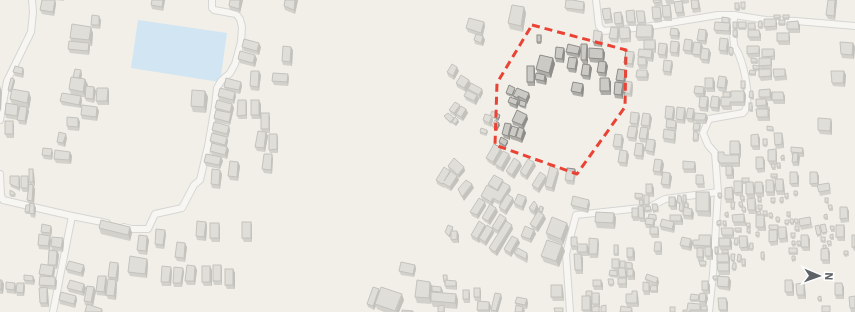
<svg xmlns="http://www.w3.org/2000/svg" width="855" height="312" font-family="'IBM Plex Sans',sans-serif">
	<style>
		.water { fill: #aadaff }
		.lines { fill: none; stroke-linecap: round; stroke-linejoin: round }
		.street-casing { stroke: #b5b8bc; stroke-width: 8 }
		.street { stroke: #fff; stroke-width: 6 }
		.wall { fill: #afaea9; fill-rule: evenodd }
		.shaded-wall { fill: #8f8d8a }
		.building { fill: #cccac5; stroke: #8f8d8a }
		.marked { fill: none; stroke: #ea4335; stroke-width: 3; stroke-dasharray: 8 5; stroke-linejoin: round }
	</style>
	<rect width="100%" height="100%" fill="#f1efe8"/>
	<polygon class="water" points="138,20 227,33 220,82 131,68"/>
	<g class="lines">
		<g class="street-casing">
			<g id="street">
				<polyline points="596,0 599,26 603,31 645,27 718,15 734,15 766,20 796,21 855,26"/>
				<polyline points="0,120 7,81 31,32 33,12 32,0"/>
				<polyline points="0,174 1,195 3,200 72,216"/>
				<polyline points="124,227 131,229 148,229 155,214 182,208 194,185 200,180 208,146 215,106 217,88 221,81 230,73 235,64 241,42 242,27 240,19 236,14 214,10 212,8 212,0"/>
				<polyline points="53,312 72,216 107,223"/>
				<polyline points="570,312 566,254 576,215 650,207 665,199 718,192"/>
				<path d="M 709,312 L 713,274 L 718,192 L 715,153 L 708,145 L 703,133 L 709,119 L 743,113 C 753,104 744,67 739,55 C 738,51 734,48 734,44 C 732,35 734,24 734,15"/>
			</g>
		</g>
		<use href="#street" class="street"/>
	</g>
	<g class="wall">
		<polygon points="42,0 64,0 64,1 55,0 56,4 54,16 42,14 40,10"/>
		<polygon points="152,0 165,0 163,11 152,9 151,5"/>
		<polygon points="230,0 243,0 240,13 230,10 229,6"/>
		<polygon points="285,0 298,0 295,14 285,10 284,6"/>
		<polygon points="662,0 663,6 655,7 654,3"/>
		<polygon points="665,0 674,0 674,4 667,5"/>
		<polygon points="680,0 689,0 689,3 683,4 685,16 677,17 676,13 681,1"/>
		<polygon points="698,0 699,1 701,12 693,13 692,9"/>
		<polygon points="837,0 835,20 828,19 826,15"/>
		<polygon points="584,2 585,6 584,14 567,11 565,8"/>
		<polygon points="745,4 745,10 742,10 741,8"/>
		<polygon points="670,5 671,9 672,21 665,21 663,17"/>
		<polygon points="740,5 740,11 736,11 735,9"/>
		<polygon points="524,7 526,13 523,32 510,29 508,23"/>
		<polygon points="660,7 661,10 662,22 655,23 653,19"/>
		<polygon points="610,8 611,12 613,23 605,24 604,20"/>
		<polygon points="634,10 635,14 636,26 628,26 627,22"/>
		<polygon points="645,14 646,25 652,25 654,29 653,40 655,40 656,44 656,53 653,53 654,54 653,62 647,61 647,69 639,69 638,65 638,56 644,50 644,41 638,41 636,37 638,25 638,23"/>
		<polygon points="780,15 781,20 785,20 785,26 779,26 779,20 776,20 777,23 777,30 766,31 764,27"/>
		<polygon points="623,16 624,27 629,27 631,31 631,42 621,43 620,39 619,34 618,43 611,42 609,38 616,27 615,24"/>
		<polygon points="789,17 789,20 783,20 783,18"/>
		<polygon points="729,18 730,23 731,27 731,35 716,34 714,30 722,22"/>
		<polygon points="101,20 100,29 92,28 91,25"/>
		<polygon points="484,22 485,26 483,36 485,40 483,46 475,44 474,40 476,35 468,32 466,28"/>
		<polygon points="746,22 747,24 746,30 739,30 738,28"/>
		<polygon points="763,23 763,29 759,29 758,27"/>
		<polygon points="737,24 737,30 734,30 733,28"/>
		<polygon points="756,25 756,30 761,34 761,41 750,41 748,37"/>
		<polygon points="800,25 800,33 789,33 790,37 790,45 779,45 777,41 789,33 787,29"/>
		<polygon points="678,29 680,33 679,40 671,39 670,35"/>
		<polygon points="706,30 708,34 706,45 702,44 703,48 711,53 709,64 702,63 700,58 694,57 692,54 692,55 685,54 683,50 694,43 698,43 697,40"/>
		<polygon points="737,30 738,32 738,38 734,38 733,36"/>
		<polygon points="93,33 92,46 90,46 89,55 70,53 68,49 71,41 70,38"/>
		<polygon points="541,35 542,37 541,44 537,44 537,42"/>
		<polygon points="603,36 602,47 594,46 593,42"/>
		<polygon points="729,43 728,55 720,54 719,50"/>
		<polygon points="853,43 855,47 854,59 842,58 841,54"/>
		<polygon points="587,44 588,48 588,64 590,65 592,68 590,80 583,79 581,75 583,64 581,60"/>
		<polygon points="667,44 668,48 667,59 659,58 658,54"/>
		<polygon points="680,45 679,57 671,56 670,52"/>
		<polygon points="759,46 760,50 760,57 749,58 747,54"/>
		<polygon points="242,47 261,47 259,55 244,51"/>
		<polygon points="580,47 581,51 579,58 567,55 566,52"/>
		<polygon points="564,48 565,52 564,63 556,62 555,58"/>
		<polygon points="733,48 733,56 730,56 729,54"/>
		<polygon points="603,49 605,53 604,61 606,62 608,66 606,77 599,76 597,72 599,63 590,62 589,58"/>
		<polygon points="293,50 292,66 283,65 282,61"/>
		<polygon points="775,53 775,60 772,60 772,69 771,69 772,73 772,80 761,81 759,77 759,71 753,71 753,69 759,66 760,69 761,69 759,66 763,58 762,57"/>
		<polygon points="255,55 257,59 255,67 240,63 238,59"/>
		<polygon points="635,56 633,68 626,67 624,63"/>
		<polygon points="553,58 555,64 551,78 546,77 547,79 546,85 537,83 535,79 538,74 536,69"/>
		<polygon points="577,58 578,62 576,73 569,72 567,68"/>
		<polygon points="757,59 758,61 758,64 751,64 751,62"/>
		<polygon points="672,61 673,65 671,76 664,75 663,71"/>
		<polygon points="534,66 535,70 535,86 528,86 527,82"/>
		<polygon points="23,68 24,72 23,78 15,76 13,72"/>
		<polygon points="625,70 627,74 626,81 632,82 633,86 632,97 624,96 623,94 623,99 615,98 614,94 617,83 616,80"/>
		<polygon points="259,71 261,75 259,91 251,90 250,86"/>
		<polygon points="459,71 454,80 448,76 447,72"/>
		<polygon points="844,71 846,75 845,87 833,86 832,83"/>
		<polygon points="756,73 756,76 750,76 749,74"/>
		<polygon points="786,73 787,80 775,81 774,77"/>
		<polygon points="82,74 81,79 85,79 87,86 94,87 96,91 94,103 86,101 85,97 81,97 82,100 81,108 62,105 60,101 71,94 69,89 73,77"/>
		<polygon points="649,74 648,81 638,81 636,77"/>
		<polygon points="289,78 288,86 274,85 272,81"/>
		<polygon points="609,78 611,82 611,95 601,95 600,91"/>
		<polygon points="14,79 15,81 13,89 31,98 29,109 28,109 29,111 26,125 19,124 18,120 6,118 5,114 12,104 10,99 12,92 9,92 8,90"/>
		<polygon points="469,80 471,84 482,89 483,93 480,99 478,98 479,99 476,105 466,100 464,96 468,91 468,89 470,85 466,92 457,87 456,83"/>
		<polygon points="728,81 726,92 744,91 746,95 745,106 732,106 732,110 723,110 721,106 723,97 723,92 719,91 717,87"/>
		<polygon points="241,82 242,86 240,94 235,93 236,96 234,104 219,100 218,96 225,89 224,87"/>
		<polygon points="715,82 715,92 707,92 705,88"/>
		<polygon points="746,83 745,90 742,90 741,88"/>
		<polygon points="583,84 584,88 583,97 573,95 571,91"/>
		<polygon points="108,88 109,92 109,105 98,105 96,101"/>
		<polygon points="515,90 512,97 507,95 506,93"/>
		<polygon points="205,91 208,97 206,113 193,112 191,106"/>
		<polygon points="706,91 705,96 708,97 709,101 708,112 700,111 699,107 700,98 696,97 694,93"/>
		<polygon points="529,93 530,97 527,104 527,103 526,109 520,107 519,105 520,100 519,102 519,104 517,109 510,106 508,102 514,98 513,96"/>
		<polygon points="754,93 754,100 750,99 749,97"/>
		<polygon points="772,93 772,101 767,101 768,107 770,109 770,121 758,121 757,117 758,109 756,106 760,99 759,97"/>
		<polygon points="785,96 785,104 774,104 772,100"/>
		<polygon points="719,97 721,101 719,112 712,111 710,107"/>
		<polygon points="246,100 247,104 247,119 239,119 237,116"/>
		<polygon points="232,104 234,108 230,125 215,122 214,118 216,110 215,108"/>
		<polygon points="261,104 261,113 270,117 270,133 266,133 268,136 265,152 257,151 255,147 262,131 261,129 261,119 252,119 251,115"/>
		<polygon points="460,105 460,107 466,109 468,113 463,121 457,118 457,116 456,117 451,114 449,110"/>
		<polygon points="753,105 753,112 750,112 749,110"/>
		<polygon points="674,107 675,111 674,120 676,121 677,125 676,132 676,135 675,144 664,142 663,138 667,130 666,127 667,122 665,118"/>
		<polygon points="685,108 686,112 685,124 677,123 676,119"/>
		<polygon points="99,111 97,121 82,119 81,115"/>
		<polygon points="639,113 640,117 638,128 637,128 638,131 636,142 629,141 627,137 631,126 630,123"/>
		<polygon points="650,114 652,118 650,130 649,130 649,132 648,139 655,140 656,144 654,156 647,154 645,150 646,143 640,142 639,138 642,127 641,125"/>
		<polygon points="706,114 708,118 706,124 700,124 701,126 700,132 696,132 698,133 699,135 698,142 693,142 693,130 696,123 694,120 695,117 694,123 688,122 686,118"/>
		<polygon points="500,115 500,117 498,121 492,118 493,120 491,127 484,124 483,120 490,116"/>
		<polygon points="444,116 458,120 459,122 456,126 453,124 452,123 451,124 445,118"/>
		<polygon points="78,118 80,122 79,131 68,130 67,126"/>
		<polygon points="528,119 524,129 526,133 522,143 517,141 517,140 517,141 511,139 510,137 510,140 504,138 502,134 512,126 519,129 519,127 513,125 512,121"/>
		<polygon points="831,119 832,123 832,135 820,134 818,130"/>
		<polygon points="14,125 14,138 7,138 5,134"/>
		<polygon points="500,125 497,131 493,128 492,126"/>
		<polygon points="229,126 230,130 228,138 227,137 228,141 227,146 229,150 227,159 212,155 210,151 212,145 210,141 213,134 212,130"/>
		<polygon points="774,129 774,132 767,131 767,130"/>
		<polygon points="480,132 488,132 486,136 480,134"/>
		<polygon points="783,137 784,148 776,149 775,145"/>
		<polygon points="67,138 65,147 58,145 57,142"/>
		<polygon points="278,138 278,153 270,153 269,150"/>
		<polygon points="760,138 760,150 753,150 751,146"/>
		<polygon points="624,139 622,151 627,151 629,155 627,167 620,166 618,162 620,150 615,150 613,146"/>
		<polygon points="739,141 741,145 741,158 740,158 740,167 733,167 734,170 734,179 727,179 726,175 726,167 721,167 718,161 725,155 730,155 730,154"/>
		<polygon points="768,141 767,147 764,147 763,145"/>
		<polygon points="499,142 508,143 505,148 499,144"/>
		<polygon points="501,148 502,152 494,166 488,162 486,158"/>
		<polygon points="645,148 643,160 636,159 634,155"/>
		<polygon points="70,152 72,156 71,164 56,163 54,159"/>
		<polygon points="791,152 804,152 804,157 799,157 799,166 793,166 792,162 792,156"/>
		<polygon points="53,153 52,160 44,159 42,155"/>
		<polygon points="777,153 777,163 781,165 781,169 777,169 777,165 775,165 776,170 772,170 772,165 770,165 768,161"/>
		<polygon points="221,157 223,161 220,169 206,166 204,162"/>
		<polygon points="763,157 765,161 765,172 758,173 756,169"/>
		<polygon points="785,157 785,161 781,161 781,159"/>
		<polygon points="273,158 272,174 264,173 262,169"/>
		<polygon points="511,158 503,172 496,168 495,164"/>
		<polygon points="662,160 664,164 662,176 654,175 653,171"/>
		<polygon points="238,162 240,166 238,181 230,180 228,176"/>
		<polygon points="520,162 522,166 514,179 508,175 506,171"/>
		<polygon points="534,162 536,166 527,180 521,176 520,172"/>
		<polygon points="448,166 464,167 465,171 459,178 458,177 459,180 451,191 444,187 444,188 437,184 436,180 449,170"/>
		<polygon points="696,166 696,173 684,173 683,169"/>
		<polygon points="575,169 576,173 574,185 567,184 565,180"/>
		<polygon points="817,172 819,176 819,184 830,187 831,194 820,196 818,187 812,187 810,184"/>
		<polygon points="34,173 35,186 34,186 35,189 34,204 36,208 35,218 31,217 30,214 26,214 25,212 30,204 29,204 27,200 28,192 23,192 21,188 29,184 30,184 29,182"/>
		<polygon points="559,173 554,192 546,190 545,186 546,182 539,193 533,189 532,185 546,176 547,178"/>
		<polygon points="670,173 672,177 670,189 663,188 661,184"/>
		<polygon points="222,174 220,189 212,188 211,184"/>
		<polygon points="777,174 778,179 783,179 784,183 785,195 777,195 776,191 776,179 772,179 771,177"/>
		<polygon points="19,176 20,180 20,191 11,187 10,184"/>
		<polygon points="799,176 799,187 792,187 790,184"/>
		<polygon points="704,179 705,188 698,188 696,184"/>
		<polygon points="749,180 749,182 755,186 755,198 747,198 746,194 746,184 743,184 742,182"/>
		<polygon points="503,182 511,190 508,195 513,198 514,202 506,215 500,211 499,207 500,205 494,202 492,205 496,208 498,212 490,225 484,221 482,218 490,205 482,200 481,196 489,186 488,184"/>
		<polygon points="775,184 775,196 767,196 766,192"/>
		<polygon points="743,185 743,196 736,196 734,193"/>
		<polygon points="764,186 764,197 761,197 762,203 758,203 758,197 757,197 755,193"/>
		<polygon points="732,187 734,191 734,202 735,204 735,210 731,210 731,203 726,203 725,199"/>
		<polygon points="654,188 654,197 649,197 650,206 651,208 652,212 646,213 644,205 645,222 648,218 657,217 656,222 655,221 655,227 659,231 659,238 652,238 650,234 650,228 646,228 645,224 645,222 640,222 639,219 639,221 633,221 632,217 638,210 640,206 639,200 636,200 635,198 643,194 644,202 647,195 646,193"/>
		<polygon points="797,191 798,196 795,197 794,195"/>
		<polygon points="15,193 16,195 15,197 11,197 10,195"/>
		<polygon points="721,193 722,199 719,199 718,197"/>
		<polygon points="788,193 789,199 786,200 785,198"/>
		<polygon points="526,197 527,201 523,211 515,207 514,203"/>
		<polygon points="687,197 687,203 688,203 689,205 689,208 694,213 693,220 684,219 683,215 683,213 680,212 679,210 680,205 678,204 677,202 682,198 682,203 683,203 683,202"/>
		<polygon points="783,197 784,203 781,204 780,202"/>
		<polygon points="711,198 711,217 698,216 696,211"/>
		<polygon points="745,198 745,202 742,202 743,207 746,209 746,213 743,213 742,208 740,208 739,206 741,202 741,200"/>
		<polygon points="828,198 829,204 826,204 825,202"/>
		<polygon points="775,200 775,204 772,204 771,202"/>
		<polygon points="677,201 677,210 671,210 669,206"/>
		<polygon points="485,202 486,206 478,219 472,216 470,212"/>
		<polygon points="756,202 757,214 749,214 748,210"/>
		<polygon points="590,204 588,213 573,209 571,205"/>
		<polygon points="537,205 539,209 537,213 543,207 544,208 542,213 544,215 546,219 538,232 534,230 536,234 531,243 522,239 521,236 532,228 530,224 535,216 530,212 529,208"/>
		<polygon points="762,205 762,211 759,211 758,209"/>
		<polygon points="658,206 659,212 653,213 653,211"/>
		<polygon points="833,207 833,211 829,211 829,209"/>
		<polygon points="760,211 761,215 763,215 768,213 768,217 764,217 766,231 758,231 756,227 757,215"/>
		<polygon points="849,211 849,222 841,223 840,219"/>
		<polygon points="790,212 791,218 788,218 787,216"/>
		<polygon points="614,213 616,218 615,229 597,228 595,222"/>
		<polygon points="729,214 729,218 726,218 725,216"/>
		<polygon points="773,215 773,219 770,219 769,217"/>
		<polygon points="828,216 828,220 825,220 824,218"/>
		<polygon points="779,217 780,223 777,223 776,221"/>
		<polygon points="810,217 811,221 813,228 801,230 800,226"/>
		<polygon points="506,218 507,222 513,229 497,256 491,252 489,248 498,234 494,232 494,233 486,246 480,242 480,241 479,243 472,239 471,235 485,225 486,226 492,228"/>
		<polygon points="745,218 746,226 734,226 733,222"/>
		<polygon points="683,219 683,225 675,225 675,226 674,233 661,230 660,226 670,221"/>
		<polygon points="789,220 789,225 786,226 785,224"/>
		<polygon points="794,221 794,225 791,225 790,223"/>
		<polygon points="799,221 799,225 795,225 795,223"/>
		<polygon points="206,222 207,226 206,241 197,240 196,236"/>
		<polygon points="251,222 252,226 252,242 244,242 242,238"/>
		<polygon points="721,222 722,226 718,227 717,225"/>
		<polygon points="727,223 727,227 724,227 723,225"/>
		<polygon points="825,224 827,234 823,235 822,233"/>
		<polygon points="751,225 751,228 750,228 751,234 748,234 747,227"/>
		<polygon points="778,225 778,232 777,232 778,234 778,245 771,246 769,242"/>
		<polygon points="844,225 845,229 845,241 838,241 836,237"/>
		<polygon points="51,226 52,230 51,237 50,237 51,240 50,250 52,250 51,246 64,242 63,252 58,251 59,255 57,269 55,269 55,270 54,277 55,277 57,281 56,290 47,289 48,291 49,307 41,307 40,303 40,288 39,285 40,276 39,274 48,266 49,250 39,249 38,245 42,235 41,232"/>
		<polygon points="834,226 835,232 831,232 831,230"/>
		<polygon points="130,227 132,233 130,241 101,234 99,228"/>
		<polygon points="220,227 220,242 212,242 210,238"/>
		<polygon points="820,227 822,236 817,237 817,235"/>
		<polygon points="569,228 563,245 548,239 546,233"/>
		<polygon points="741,228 742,233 736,233 735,231"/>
		<polygon points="799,228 800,232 796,232 795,230"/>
		<polygon points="453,229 453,231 457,231 459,235 459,243 453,243 451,240 451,234 450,238 446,234 445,232"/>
		<polygon points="787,231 788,242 780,243 779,239"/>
		<polygon points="734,232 734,239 731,239 732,242 732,250 728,250 730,258 730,275 719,275 718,271 717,255 715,255 715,253 719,249 719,254 722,254 722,250 720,250 719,246 723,238 722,235"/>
		<polygon points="759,232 760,237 757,238 756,236"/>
		<polygon points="795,233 795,239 792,239 791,237"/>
		<polygon points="166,234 164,249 156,248 155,244"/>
		<polygon points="808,235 810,239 810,251 803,251 801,247 798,247 797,245 800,241 801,243"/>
		<polygon points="855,235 855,251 854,251 852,247"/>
		<polygon points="147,236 149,240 147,255 139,254 137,250"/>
		<polygon points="834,236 834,240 831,240 830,238"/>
		<polygon points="825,237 826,243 822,243 821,241"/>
		<polygon points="518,239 520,243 511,257 505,253 504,249"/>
		<polygon points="691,239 693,243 691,251 682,249 680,245"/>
		<polygon points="712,239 712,248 713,251 713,260 707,260 705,256 705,249 703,249 704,252 704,261 698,261 697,257 697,249 694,249 693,245"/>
		<polygon points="739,240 738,246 735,246 734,244"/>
		<polygon points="748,240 749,251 741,251 740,248"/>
		<polygon points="578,241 578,244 587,244 589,248 599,243 598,258 590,258 589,254 589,256 582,256 583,258 583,274 576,274 575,270 578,254 577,250 572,250 571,246"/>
		<polygon points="831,241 832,246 828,247 828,245"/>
		<polygon points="796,243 796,246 793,247 792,245"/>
		<polygon points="618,245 619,247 619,256 614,256 614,254"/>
		<polygon points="754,245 753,251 750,251 749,249"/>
		<polygon points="826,245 827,248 828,248 830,252 830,264 823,264 821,260 823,249"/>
		<polygon points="662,246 662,255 656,255 654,251"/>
		<polygon points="187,247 185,262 177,261 175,257"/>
		<polygon points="633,248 635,252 635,261 628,261 627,257"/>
		<polygon points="797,248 798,250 798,255 789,255 789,253"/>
		<polygon points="565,251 559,267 544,262 541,256"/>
		<polygon points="848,251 849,256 845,257 844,255"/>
		<polygon points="514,253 527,253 528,257 527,263 516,257"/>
		<polygon points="735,254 735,263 732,262 731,260"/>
		<polygon points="765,254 765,261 761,260 761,258"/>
		<polygon points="741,255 742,257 741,263 738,263 737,261"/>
		<polygon points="796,257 796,261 792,262 792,260"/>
		<polygon points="147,259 148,263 147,278 130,276 128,272"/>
		<polygon points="619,259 620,263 625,261 625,268 627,271 626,268 632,263 633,265 633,269 635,272 635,280 628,280 627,277 627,288 619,288 618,284 619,278 618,272 618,278 610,277 609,275 614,270 612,268"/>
		<polygon points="745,259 746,261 746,267 742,267 742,265"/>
		<polygon points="118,263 119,267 118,282 116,282 117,284 116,300 108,299 106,295 109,279 108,277"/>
		<polygon points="706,263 706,267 700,267 700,265"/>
		<polygon points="221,265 222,269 222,285 214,285 213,281"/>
		<polygon points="415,265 416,269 414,277 401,275 399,271"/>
		<polygon points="737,265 736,271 733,271 732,269"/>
		<polygon points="195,266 197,270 195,285 187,285 185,281"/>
		<polygon points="183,268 184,272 182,287 174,287 173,283"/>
		<polygon points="66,269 85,269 83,277 68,273"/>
		<polygon points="233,269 235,273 235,289 227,289 225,285"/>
		<polygon points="212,270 212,286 204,286 202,282"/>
		<polygon points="172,271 171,286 162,286 161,282"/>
		<polygon points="447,275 448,281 456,281 457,285 457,290 446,289 445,286 445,284 444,284 444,282"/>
		<polygon points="106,276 107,280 106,296 97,295 96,291"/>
		<polygon points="720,276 731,281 730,291 719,289 717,286 718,281 714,281 713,279"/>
		<path d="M 645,279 L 659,282 L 658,286 L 658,293 L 651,293 L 650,291 L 650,295 L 644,295 L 643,291 L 647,283 ZM 649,284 L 654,286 L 650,286 Z"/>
		<polygon points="0,280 4,284 3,294 0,294"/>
		<polygon points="24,280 35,280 34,285 25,284"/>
		<polygon points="601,280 603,284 603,290 594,290 593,286"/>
		<polygon points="613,281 614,286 610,287 609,285"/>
		<polygon points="430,282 432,286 443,291 442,293 456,294 458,300 457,309 445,308 445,312 438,307 433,307 431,302 431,304 417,303 415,297"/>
		<polygon points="15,283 16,287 24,283 25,287 24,296 17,296 16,292 16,294 7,293 6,289"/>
		<polygon points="804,283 805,287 806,299 798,299 797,295"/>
		<polygon points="84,284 86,288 84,296 69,292 67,288"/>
		<polygon points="794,284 794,296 787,296 785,292"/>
		<polygon points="710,285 710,294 706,294 708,298 706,306 700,305 701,306 708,308 708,312 683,312 700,304 699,302 691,302 690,300 699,295 699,297 703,293 702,290"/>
		<polygon points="844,287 844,299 836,299 835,295"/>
		<polygon points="480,288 481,292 481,301 489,302 491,306 490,312 478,312 477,310 477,301 475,301 474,297"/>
		<polygon points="563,289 564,301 553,301 551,297"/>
		<polygon points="380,290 404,300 399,312 384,312 377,309 376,306 374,310 368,307 367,304"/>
		<polygon points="469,290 470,294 470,303 464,303 463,299"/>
		<polygon points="96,291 93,306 102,309 103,312 85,312 87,305 85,305 84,301"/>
		<polygon points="593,293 600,297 600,308 599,308 600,312 592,312 593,307 592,304 592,299 591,299 592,312 583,312 582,310 586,296"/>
		<polygon points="638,295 639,307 627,307 632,308 633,312 620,312 627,307 626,303"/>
		<polygon points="76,296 77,300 75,308 60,304 59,300"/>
		<polygon points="855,296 855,312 851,312 850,308"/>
		<polygon points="502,298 498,312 491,312 491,310"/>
		<polygon points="822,298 822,302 819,302 818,300"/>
		<polygon points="527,299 528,303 527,309 524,309 525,311 516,305 515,303"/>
		<polygon points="728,302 728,312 720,312 719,310"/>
	</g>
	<g class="shaded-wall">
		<polygon points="55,0 56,4 54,16 53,12"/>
		<polygon points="163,0 165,0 163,11 162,7"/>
		<polygon points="240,0 243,0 240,13 239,9"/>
		<polygon points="295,0 298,0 295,14 294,10"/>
		<polygon points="698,0 699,0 699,1 701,12 699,8"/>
		<polygon points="835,0 837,0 835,20 834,16"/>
		<polygon points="682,1 683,5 685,16 683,12"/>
		<polygon points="584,2 585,6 584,14 583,10"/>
		<polygon points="670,5 671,9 672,21 671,17"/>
		<polygon points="524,7 526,13 523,32 521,26"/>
		<polygon points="660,7 661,10 662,22 661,18"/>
		<polygon points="610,8 611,12 613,23 611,19"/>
		<polygon points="634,10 635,14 636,26 635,22"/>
		<polygon points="644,11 645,14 646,26 645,22"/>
		<polygon points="621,12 623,16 624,27 622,23"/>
		<polygon points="99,16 101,20 100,29 99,25"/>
		<polygon points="729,18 730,23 731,27 731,35 729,31"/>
		<polygon points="776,19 777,23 777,30 776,26"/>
		<polygon points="798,21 800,25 800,33 799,29"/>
		<polygon points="484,22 485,26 482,37 481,33"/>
		<polygon points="652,25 654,29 653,41 652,37"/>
		<polygon points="91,27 93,33 92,46 89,40"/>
		<polygon points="629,27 631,31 631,42 630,38"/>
		<polygon points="618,28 620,32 618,43 617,39"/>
		<polygon points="678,29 680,33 679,40 678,36"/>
		<polygon points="706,30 708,34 706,45 705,41"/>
		<polygon points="759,30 761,34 761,41 760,37"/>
		<polygon points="602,32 603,36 602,47 600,43"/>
		<polygon points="789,33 790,37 790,45 789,41"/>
		<polygon points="483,36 485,40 483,46 481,43"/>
		<polygon points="728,39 729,43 728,55 726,51"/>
		<polygon points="655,40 656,44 656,53 655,49"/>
		<polygon points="692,40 694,44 692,55 691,51"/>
		<polygon points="679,42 680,45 679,57 677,53"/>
		<polygon points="89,43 90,47 89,55 88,51"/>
		<polygon points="259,43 261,47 259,55 257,51"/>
		<polygon points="701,43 703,47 701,59 700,55"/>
		<polygon points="853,43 855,47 854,59 852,55"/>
		<polygon points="587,44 588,48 588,64 586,60"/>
		<polygon points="667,44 668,48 667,59 665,55"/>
		<polygon points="759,46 760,50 760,57 759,53"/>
		<polygon points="291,47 293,50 292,66 290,62"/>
		<polygon points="580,47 581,51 579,58 578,54"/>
		<polygon points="564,48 565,52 564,63 562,59"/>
		<polygon points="603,49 605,53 604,63 603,59"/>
		<polygon points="709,49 711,53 709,64 708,60"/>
		<polygon points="774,49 775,53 775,60 774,56"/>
		<polygon points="652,50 654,54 653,62 651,58"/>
		<polygon points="634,52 635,56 633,68 632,64"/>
		<polygon points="255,55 257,59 255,67 253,63"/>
		<polygon points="553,58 555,64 551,78 549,73"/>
		<polygon points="577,58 578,62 576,73 575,69"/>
		<polygon points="646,58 648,62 647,69 646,65"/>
		<polygon points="771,58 772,62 772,69 771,65"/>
		<polygon points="672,61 673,65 671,76 670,72"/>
		<polygon points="606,62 608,66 606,77 605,73"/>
		<polygon points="590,65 592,68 590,80 589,76"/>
		<polygon points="534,66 535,70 535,86 534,82"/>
		<polygon points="457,67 459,71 454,80 453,76"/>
		<polygon points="23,68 24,72 23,78 22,74"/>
		<polygon points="771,69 772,73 772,80 771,76"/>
		<polygon points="785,69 786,73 787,80 785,76"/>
		<polygon points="81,70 82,74 81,82 79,78"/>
		<polygon points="625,70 627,74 625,85 624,81"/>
		<polygon points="647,70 649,74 648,81 647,77"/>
		<polygon points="259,71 261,75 259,91 258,87"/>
		<polygon points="844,71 846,75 845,87 843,83"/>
		<polygon points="288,74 289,78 288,86 287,82"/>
		<polygon points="545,75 547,79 546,85 544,81"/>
		<polygon points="726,77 728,81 726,92 725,88"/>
		<polygon points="609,78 611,82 611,95 610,91"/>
		<polygon points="713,78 715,82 715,92 713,88"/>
		<polygon points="14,79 15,81 12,92 11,90"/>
		<polygon points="85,79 88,85 86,98 83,92"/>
		<polygon points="469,80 471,84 466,92 464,88"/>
		<polygon points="241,82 242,86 240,94 239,90"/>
		<polygon points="632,82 633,86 632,97 630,94"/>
		<polygon points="623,83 624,87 623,92 623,99 621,95"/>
		<polygon points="583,84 584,88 583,97 581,93"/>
		<polygon points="0,86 2,92 1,112 0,109"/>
		<polygon points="94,87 96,91 94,103 93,99"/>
		<polygon points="704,87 706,91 705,98 703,94"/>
		<polygon points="108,88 109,92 109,105 107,101"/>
		<polygon points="515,88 515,90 512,97 512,95"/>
		<polygon points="482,89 483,93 480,99 479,95"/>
		<polygon points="770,89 772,93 772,101 770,97"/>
		<polygon points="205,91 208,97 206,113 204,107"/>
		<polygon points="744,91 746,95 745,106 744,102"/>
		<polygon points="29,92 31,98 29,109 27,103"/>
		<polygon points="235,92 236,96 234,104 233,100"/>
		<polygon points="783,92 785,96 785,104 784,100"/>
		<polygon points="529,93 530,97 527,104 526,100"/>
		<polygon points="477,95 479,99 476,105 474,101"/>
		<polygon points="81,96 82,100 81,108 79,105"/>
		<polygon points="518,96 520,100 519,102 518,98"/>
		<polygon points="708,97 709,101 708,112 706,108"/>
		<polygon points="719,97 721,101 719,112 718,108"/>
		<polygon points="766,99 768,103 768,109 766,105"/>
		<polygon points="246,100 247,104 247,119 246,115"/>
		<polygon points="259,100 261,104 261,119 259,115"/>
		<polygon points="518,100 519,104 517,109 516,105"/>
		<polygon points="232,104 234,108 230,125 229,122"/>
		<polygon points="18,105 19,109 18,120 17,116"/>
		<polygon points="460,105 461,109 456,114 457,116 456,117 454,113"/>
		<polygon points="27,107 29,111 26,125 25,121"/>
		<polygon points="97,107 99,111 97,121 96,117"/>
		<polygon points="674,107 675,111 674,123 672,119"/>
		<polygon points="685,108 686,112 685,124 683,120"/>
		<polygon points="466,109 468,113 463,121 461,117"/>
		<polygon points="694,109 695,113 694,123 692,119"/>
		<polygon points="768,109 769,113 770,121 768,117"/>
		<polygon points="269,113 270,117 270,133 269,129"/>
		<polygon points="639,113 640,117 638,128 637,124"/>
		<polygon points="650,114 652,118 650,130 649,126"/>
		<polygon points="706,114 708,118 706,124 705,120"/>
		<polygon points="500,115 500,117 498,121 498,119"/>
		<polygon points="527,115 528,119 523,129 522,125"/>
		<polygon points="492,116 493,120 491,127 489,123"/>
		<polygon points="78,118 80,122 79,131 78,127"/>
		<polygon points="831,119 832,123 832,135 830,131"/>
		<polygon points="458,120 459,122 456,126 455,124"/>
		<polygon points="13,121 14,125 14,138 13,134"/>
		<polygon points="676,121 677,125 676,132 675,128"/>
		<polygon points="499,123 500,125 497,131 497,129"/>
		<polygon points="511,124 513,128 509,135 510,137 510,140 508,136"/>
		<polygon points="229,126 230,130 228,138 227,134"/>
		<polygon points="637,127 638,131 636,142 635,138"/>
		<polygon points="648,128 649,132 648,143 646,139"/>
		<polygon points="524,129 526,133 522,143 521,139"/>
		<polygon points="487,130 488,132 486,136 486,134"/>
		<polygon points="675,131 676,135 675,144 674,140"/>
		<polygon points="266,132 268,136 265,152 264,148"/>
		<polygon points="698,133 699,135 698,142"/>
		<polygon points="782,133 783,137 784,148 782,144"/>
		<polygon points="66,134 67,138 65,147 63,143"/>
		<polygon points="277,134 278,138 278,153 277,149"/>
		<polygon points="758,134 760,138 760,150 759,146"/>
		<polygon points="622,135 624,139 622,151 621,147"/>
		<polygon points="227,137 228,141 226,149 225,145"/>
		<polygon points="655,140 656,144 654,156 653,152"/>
		<polygon points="508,141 508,143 505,148 505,146"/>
		<polygon points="739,141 741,145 741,158 740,154"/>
		<polygon points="643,144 645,148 643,160 642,156"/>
		<polygon points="227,147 229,150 227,159 225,155"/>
		<polygon points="501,148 502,152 494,166 493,162"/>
		<polygon points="803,148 804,152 804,157 802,153"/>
		<polygon points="52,149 53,153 52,160 51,156"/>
		<polygon points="776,149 777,153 777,165 776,161"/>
		<polygon points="627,151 629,155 627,167 626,163"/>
		<polygon points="70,152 72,156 71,164 69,160"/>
		<polygon points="798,153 800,157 799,166 797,162"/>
		<polygon points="272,154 273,158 272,174 271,170"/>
		<polygon points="509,154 511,158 503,172 501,168"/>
		<polygon points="739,155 740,159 740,167 739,163"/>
		<polygon points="221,157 223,161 220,169 219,165"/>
		<polygon points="763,157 765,161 765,172 764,168"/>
		<polygon points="662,160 664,164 662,176 660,172"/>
		<polygon points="238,162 240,166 238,181 237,177"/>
		<polygon points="520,162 522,166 514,179 512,175"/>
		<polygon points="534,162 536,166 527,180 526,176"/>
		<polygon points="695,162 696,166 696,173 694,169"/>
		<polygon points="732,166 734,170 734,179 732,175"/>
		<polygon points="464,167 465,171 459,178 458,175"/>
		<polygon points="33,169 34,173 35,186 33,182"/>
		<polygon points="558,169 559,173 554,192 552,188"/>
		<polygon points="575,169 576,173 574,185 573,181"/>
		<polygon points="220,170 222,174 220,189 219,185"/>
		<polygon points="797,172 799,176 799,187 798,183"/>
		<polygon points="817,172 819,176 819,187 818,183"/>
		<polygon points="670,173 672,177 670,189 669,185"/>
		<polygon points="19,176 20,180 20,191 19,188"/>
		<polygon points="28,176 29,180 29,192 28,188"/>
		<polygon points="457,176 459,180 451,191 450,187"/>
		<polygon points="546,176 547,180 539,193 538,189"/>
		<polygon points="783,179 784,183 785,195 783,191"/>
		<polygon points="503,180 504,184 498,193 497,190"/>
		<polygon points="773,180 775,184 775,196 774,192"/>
		<polygon points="742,181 743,185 743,196 742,192"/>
		<polygon points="753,182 755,186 755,198 754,194"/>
		<polygon points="762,182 764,186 764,197 763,193"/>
		<polygon points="472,184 474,188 464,201 462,197"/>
		<polygon points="652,184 654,188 654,197 652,193"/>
		<polygon points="33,185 35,189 34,204 32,201"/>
		<polygon points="510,186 511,190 501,206 500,202"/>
		<polygon points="732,187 734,191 734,203 733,199"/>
		<polygon points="709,192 711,198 711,217 709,211"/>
		<polygon points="526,197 527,201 523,211 522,207"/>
		<polygon points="675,197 677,201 677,210 675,206"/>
		<polygon points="493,198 494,202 492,206 491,202"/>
		<polygon points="513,198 514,202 506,215 505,211"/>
		<polygon points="755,198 756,202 757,214 755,210"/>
		<polygon points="589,200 590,204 588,213 587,209"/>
		<polygon points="485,202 486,206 478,219 477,215"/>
		<polygon points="34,204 36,208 35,218 34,214"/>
		<polygon points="537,205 539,209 536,216 534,212"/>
		<polygon points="643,206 645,209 645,222 644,218"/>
		<polygon points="543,207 544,208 542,214 542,212"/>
		<polygon points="847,207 849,211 849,222 848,218"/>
		<polygon points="496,208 498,212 490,225 488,221"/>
		<polygon points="692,209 694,213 693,220 691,216"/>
		<polygon points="614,213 616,218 615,229 613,223"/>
		<polygon points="744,214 745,218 746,226 744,222"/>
		<polygon points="544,215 546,219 538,232 536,228"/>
		<polygon points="681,215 683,219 683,225 681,221"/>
		<polygon points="764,215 765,219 766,231 764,227"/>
		<polygon points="506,218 507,222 499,235 498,231"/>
		<polygon points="654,219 655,223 654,229 653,225"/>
		<polygon points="206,222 207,226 206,241 204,237"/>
		<polygon points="251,222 252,226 252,242 251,238"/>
		<polygon points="674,222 675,226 674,233 672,229"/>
		<polygon points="219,223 220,227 220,242 219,238"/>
		<polygon points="567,223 569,228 563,245 561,239"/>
		<polygon points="485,225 487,229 479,238 480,241 479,243 477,239"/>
		<polygon points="512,225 513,229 497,256 495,252"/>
		<polygon points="844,225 845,229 845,241 844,237"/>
		<polygon points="51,226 52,230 51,237 50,233"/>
		<polygon points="130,227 132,233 130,241 128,235"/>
		<polygon points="453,227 453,229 450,238 449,236"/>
		<polygon points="658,227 659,231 659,238 658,234"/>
		<polygon points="786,227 787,231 788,242 786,238"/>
		<polygon points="733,228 734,232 734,239 733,235"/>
		<polygon points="493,229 494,233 486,246 485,242"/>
		<polygon points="165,230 166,234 164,249 163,245"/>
		<polygon points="534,230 536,234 531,243 530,239"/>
		<polygon points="777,230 778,234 778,245 777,241"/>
		<polygon points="457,231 459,235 459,243 457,239"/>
		<polygon points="711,235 712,239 712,248 713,251 713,260 711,256 711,248 710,246"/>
		<polygon points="808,235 810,239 810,251 809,247"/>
		<polygon points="50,236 51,240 50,250 48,246"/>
		<polygon points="147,236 149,240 147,255 146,251"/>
		<polygon points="747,236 748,240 749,251 747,247"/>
		<polygon points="63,238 64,242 63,252 61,248"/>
		<polygon points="730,238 732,242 732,250 730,246"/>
		<polygon points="518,239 520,243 511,257 510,253"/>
		<polygon points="598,239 599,243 598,258 597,254"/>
		<polygon points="691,239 693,243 691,251 689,247"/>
		<polygon points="661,242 662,246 662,255 661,251"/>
		<polygon points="185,243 187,247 185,262 184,258"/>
		<polygon points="587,244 589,248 589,256 587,252"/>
		<polygon points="562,245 565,251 559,267 556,261"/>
		<polygon points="633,248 635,252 635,261 633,257"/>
		<polygon points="703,248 704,252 704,261 703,257"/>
		<polygon points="828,248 830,252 830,264 829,260"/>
		<polygon points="728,250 730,258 730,266 729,262"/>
		<polygon points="57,251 59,255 57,269 56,265"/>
		<polygon points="527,253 528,257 527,263 526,259"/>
		<polygon points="581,254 583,258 583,274 582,270"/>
		<polygon points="147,259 148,263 147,278 145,274"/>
		<polygon points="619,259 620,263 620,272 619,268"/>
		<polygon points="625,261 625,268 627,272 627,281 626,277"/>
		<polygon points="118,263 119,267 118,282 116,278"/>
		<polygon points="729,263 730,267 730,275 729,271"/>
		<polygon points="84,265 85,269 83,277 81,273"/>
		<polygon points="221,265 222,269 222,285 221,281"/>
		<polygon points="415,265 416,269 414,277 413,274"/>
		<polygon points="54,266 55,270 53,280 52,276"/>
		<polygon points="195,266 197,270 195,285 194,281"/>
		<polygon points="210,266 212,270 212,286 210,282"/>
		<polygon points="171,267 172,271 171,286 169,282"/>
		<polygon points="183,268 184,272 182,287 181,283"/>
		<polygon points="233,269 235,273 235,289 233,285"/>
		<polygon points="633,269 635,272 635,280 633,276"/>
		<polygon points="33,276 35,280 34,285 33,281"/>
		<polygon points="106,276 107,280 106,296 104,292"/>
		<polygon points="55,277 57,281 56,290 55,286"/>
		<polygon points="729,277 731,281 730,291 728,287"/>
		<polygon points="626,278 627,282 627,288 626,284"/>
		<polygon points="658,278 659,282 658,286 658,293 657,291 657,286 656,283"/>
		<polygon points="2,280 4,284 3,294 1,290"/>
		<polygon points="116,280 117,284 116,300 114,296"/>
		<polygon points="601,280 603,284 603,290 601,286"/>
		<polygon points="792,280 794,284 794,296 793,292"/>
		<polygon points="456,281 457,285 457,290 456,286"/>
		<polygon points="708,281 710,285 710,294 708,290"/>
		<polygon points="430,282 433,288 431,301 431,304 429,298"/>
		<polygon points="15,283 16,287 16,294 14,290"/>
		<polygon points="24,283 25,287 24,296 23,293"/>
		<polygon points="649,283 650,286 650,295 649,291"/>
		<polygon points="804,283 805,287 806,299 804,295"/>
		<polygon points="842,283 844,287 844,299 843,295"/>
		<polygon points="84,284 86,288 84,296 82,292"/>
		<polygon points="562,285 563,289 564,301 562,297"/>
		<polygon points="47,287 48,291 49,307 47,303"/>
		<polygon points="94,287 96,291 93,306 91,302"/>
		<polygon points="441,287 443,291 442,296 441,292"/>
		<polygon points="480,288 481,292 481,301 480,297"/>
		<polygon points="379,289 381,293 375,304 376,306 374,310 373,306"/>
		<polygon points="469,290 470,294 470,303 469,299"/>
		<polygon points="637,291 638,295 639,307 637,303"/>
		<polygon points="599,293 600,297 600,308 599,304"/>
		<polygon points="402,294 404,300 399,312 396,312"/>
		<polygon points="456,294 458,300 457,309 455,303"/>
		<polygon points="501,294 502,298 498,312 496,312 496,311"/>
		<polygon points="706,294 708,298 706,306 705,302"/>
		<polygon points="76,296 77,300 75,308 74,304"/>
		<polygon points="590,296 592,300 592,312 591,312 590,310"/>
		<polygon points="726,298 728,302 728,312 727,310"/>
		<polygon points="527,299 528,303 527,309 525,305"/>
		<polygon points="489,302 491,306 490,312 489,312"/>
		<polygon points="523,307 525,311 524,312 522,312"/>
	</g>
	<g class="building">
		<polygon points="42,0 55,0 53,12 40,10"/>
		<polygon points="152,0 163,0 162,7 151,5"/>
		<polygon points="230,0 240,0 239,9 229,6"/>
		<polygon points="285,0 295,0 294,10 284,6"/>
		<polygon points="566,0 572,0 584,2 583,10 565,8"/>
		<polygon points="653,0 661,0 661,2 654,3"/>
		<polygon points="691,0 698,0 699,8 692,9"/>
		<polygon points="828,0 835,0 834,16 826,15"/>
		<polygon points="682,1 683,12 676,13 674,2"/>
		<rect x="741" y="2" width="4" height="6"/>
		<rect x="735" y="3" width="4" height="6"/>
		<polygon points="512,5 524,7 521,26 508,23"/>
		<polygon points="670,5 671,17 663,17 662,6"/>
		<polygon points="652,7 660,7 661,18 653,19"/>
		<polygon points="610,8 611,19 604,20 602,9"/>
		<polygon points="634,10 635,22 627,22 626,11"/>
		<polygon points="636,11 644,11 645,22 638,23"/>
		<polygon points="621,12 622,23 615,24 614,13"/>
		<polygon points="92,15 99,16 99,25 91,25"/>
		<rect x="774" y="15" width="6" height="3"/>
		<rect x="783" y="15" width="6" height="3"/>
		<polygon points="722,17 729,18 729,23 722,22"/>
		<polygon points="469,18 484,22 481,33 466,28"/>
		<polygon points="764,19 776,19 776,26 764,27"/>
		<rect x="779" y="20" width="6" height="4"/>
		<polygon points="759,21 762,21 762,27 758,27"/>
		<polygon points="798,21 799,29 787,29 787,22"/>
		<polygon points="715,22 730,23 729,31 714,30"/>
		<rect x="733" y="22" width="4" height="6"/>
		<rect x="738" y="22" width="8" height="6"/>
		<rect x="748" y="23" width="7" height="6"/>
		<polygon points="72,24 91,27 89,40 70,38"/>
		<polygon points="637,25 652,25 652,37 636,37"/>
		<polygon points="611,27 618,28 617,39 609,38"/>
		<polygon points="619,27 629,27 630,38 620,39"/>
		<polygon points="671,28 678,29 678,36 670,35"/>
		<polygon points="699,29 706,30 705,41 697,40"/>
		<polygon points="594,30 602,32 600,43 593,42"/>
		<rect x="733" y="30" width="4" height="6"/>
		<polygon points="748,30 759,30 760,37 748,37"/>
		<rect x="777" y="33" width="12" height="8"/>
		<polygon points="476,34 483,36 481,43 474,40"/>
		<rect x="537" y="35" width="4" height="7"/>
		<polygon points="720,38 728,39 726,51 719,50"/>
		<polygon points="244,39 259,43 257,51 242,47"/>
		<polygon points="685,39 692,40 691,51 683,50"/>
		<rect x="644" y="40" width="11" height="9"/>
		<polygon points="69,41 89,43 88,51 68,49"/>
		<polygon points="671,41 679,42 677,53 670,52"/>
		<polygon points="694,42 701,43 700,55 692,54"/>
		<polygon points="840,42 853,43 852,55 841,54"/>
		<polygon points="659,43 667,44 665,55 658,54"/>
		<polygon points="568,44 580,47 578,54 566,52"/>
		<polygon points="581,44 587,44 586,60 581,60"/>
		<polygon points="283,46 291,47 290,62 282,61"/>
		<polygon points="747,46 759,46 759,53 747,54"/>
		<polygon points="556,47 564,48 562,59 555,58"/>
		<polygon points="729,47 733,48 733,54 729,54"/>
		<polygon points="589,48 603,49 603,59 589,58"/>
		<polygon points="702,48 709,49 708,60 700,59"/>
		<polygon points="639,49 652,50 651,58 638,56"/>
		<polygon points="762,49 774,49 774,56 762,57"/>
		<polygon points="240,51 255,55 253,63 238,59"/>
		<polygon points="626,51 634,52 632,64 624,63"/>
		<polygon points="540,55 553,58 549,73 536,69"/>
		<polygon points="569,57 577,58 575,69 567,68"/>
		<polygon points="638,57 646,58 646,65 638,65"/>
		<polygon points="751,58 757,59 757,62 751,62"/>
		<polygon points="759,58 771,58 771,65 759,66"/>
		<polygon points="664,60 672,61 670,72 663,71"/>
		<polygon points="599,61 606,62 605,73 597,72"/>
		<polygon points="452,64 457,67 453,76 447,72"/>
		<polygon points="583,64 590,65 589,76 581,75"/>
		<polygon points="753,65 759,66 759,69 753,69"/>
		<polygon points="15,66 23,68 22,74 13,72"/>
		<rect x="527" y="66" width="7" height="16"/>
		<polygon points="75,69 81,70 79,78 73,77"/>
		<polygon points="618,69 625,70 624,81 616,80"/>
		<polygon points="759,69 771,69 771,76 759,77"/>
		<polygon points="773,69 785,69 785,76 774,77"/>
		<polygon points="637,70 647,70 647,77 636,77"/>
		<polygon points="750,70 756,71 755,74 749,74"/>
		<polygon points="251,71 259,71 258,87 250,86"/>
		<polygon points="831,71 844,71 843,83 832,83"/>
		<polygon points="273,73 288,74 287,82 272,81"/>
		<polygon points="536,73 545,75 544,81 535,79"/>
		<polygon points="461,75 469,80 464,88 456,83"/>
		<polygon points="719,76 726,77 725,88 717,87"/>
		<polygon points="71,77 85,79 83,92 69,89"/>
		<polygon points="11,78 14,79 11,90 8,90"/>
		<polygon points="226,78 241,82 239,90 224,87"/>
		<polygon points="600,78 609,78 610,91 600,91"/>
		<rect x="705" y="78" width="8" height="10"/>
		<polygon points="624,81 632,82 630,94 623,92"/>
		<rect x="741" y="81" width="4" height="7"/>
		<polygon points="573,82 583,84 581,93 571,91"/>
		<polygon points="615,82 623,83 621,95 614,94"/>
		<polygon points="471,83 482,89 479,95 468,89"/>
		<polygon points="509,85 515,88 512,95 506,93"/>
		<polygon points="86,86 94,87 93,99 85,98"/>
		<polygon points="695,86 704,87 703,94 694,93"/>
		<polygon points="97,88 108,88 107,101 96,101"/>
		<polygon points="220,88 235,92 233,100 218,96"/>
		<polygon points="517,88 529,93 526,100 518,96 518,98 513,96"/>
		<polygon points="12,89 29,92 27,103 10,99"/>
		<polygon points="770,89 770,97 759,97 759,90"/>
		<polygon points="192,90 205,91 204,107 191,106"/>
		<polygon points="467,90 477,95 474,101 464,96"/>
		<polygon points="731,91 744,91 744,102 730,102 730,106 721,106 721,97 731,97"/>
		<polygon points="750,91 753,91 753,98 749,97"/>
		<rect x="723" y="92" width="7" height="5"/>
		<polygon points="772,92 783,92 784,100 772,100"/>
		<polygon points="62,93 81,96 79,105 60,101"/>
		<polygon points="700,96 708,97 706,108 699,107"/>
		<polygon points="712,96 719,97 718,108 710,107"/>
		<polygon points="510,97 518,100 516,105 508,102"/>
		<polygon points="756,99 766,99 766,105 756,106"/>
		<polygon points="217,100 232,104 230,112 215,108"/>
		<polygon points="238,100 246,100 246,115 237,116"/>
		<rect x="251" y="100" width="8" height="15"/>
		<polygon points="520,100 526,102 525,107 519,105"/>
		<polygon points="455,102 460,105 454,113 449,110"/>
		<polygon points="6,103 18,105 17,116 5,114"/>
		<rect x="749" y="103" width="3" height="7"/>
		<polygon points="82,105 97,107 96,117 81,115"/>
		<polygon points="20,106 27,107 25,121 17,120"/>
		<polygon points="461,106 466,109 461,117 456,114"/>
		<polygon points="666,106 674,107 672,119 665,118"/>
		<polygon points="677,107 685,108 683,120 676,119"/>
		<polygon points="766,107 769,107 769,111 768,109 766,109"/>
		<polygon points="688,108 694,109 692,119 686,118"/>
		<polygon points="756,109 768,109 768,117 757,117"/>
		<polygon points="216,110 231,113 229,122 214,118"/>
		<polygon points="517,110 527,115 522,125 512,121"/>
		<polygon points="492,111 500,115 498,119 490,116"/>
		<polygon points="631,112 639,113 637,124 630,123"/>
		<rect x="261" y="113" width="8" height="16"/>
		<polygon points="448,113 454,118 450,122 444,116"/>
		<polygon points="643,113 650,114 649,126 641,125"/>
		<polygon points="695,113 706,114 705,120 694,120"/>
		<polygon points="485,114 492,116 489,123 483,120"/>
		<polygon points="67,117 78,118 78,127 67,126"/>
		<polygon points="455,117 458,120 455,124 452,122"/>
		<polygon points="818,118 831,119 830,131 818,130"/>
		<polygon points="667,119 676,121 675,128 666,127"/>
		<polygon points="495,120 499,123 497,129 492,126"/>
		<rect x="5" y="121" width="8" height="13"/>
		<polygon points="214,122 229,126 227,134 212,130"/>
		<polygon points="505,123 511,124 508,136 502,134"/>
		<polygon points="694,123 700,124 699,130 693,130"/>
		<polygon points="512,126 518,128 515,137 509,135"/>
		<polygon points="629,126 637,127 635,138 627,137"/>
		<polygon points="767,126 773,127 773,130 767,130"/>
		<polygon points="519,127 524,129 521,139 516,137"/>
		<polygon points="641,127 648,128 646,139 639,138"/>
		<polygon points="481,128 487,130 486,134 480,132"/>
		<polygon points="664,129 675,131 674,140 663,138"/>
		<polygon points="258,131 266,132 264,148 255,147"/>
		<polygon points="694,131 698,133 698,140 693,140"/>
		<polygon points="59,132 66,134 63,143 57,142"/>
		<polygon points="212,133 227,137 225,145 210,141"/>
		<polygon points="774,133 782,133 782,144 775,145"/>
		<polygon points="269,134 277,134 277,149 269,150"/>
		<polygon points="615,134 622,135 621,147 613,146"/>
		<polygon points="758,134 759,146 751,146 751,135"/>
		<polygon points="501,137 508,141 505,146 499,142"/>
		<polygon points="647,139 655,140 653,152 645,150"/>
		<rect x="763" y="139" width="4" height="6"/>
		<polygon points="730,141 739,141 740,154 730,154"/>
		<polygon points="212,143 227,147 225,155 210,151"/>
		<polygon points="636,143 643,144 642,156 634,155"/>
		<polygon points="494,144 501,148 493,162 486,158"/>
		<polygon points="791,147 803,148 802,153 791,152"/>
		<polygon points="43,148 52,149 51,156 42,155"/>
		<polygon points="776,149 776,161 768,161 768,150"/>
		<polygon points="55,150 70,152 69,160 54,159"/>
		<polygon points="620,150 627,151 626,163 618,162"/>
		<polygon points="503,151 509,154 501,168 495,164"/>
		<polygon points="718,152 724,152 724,155 739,155 739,163 719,163 719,161 718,161"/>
		<polygon points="793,153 798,153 797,162 792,162"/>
		<polygon points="206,154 221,157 219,165 204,162"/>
		<polygon points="264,154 272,154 271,170 262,169"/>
		<polygon points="784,155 784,159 781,159 781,156"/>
		<polygon points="756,157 763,157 764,168 756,169"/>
		<polygon points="454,158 464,167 458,175 448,166"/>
		<polygon points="514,158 520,162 512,175 506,171"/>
		<polygon points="528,159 534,162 526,176 520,172"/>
		<polygon points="655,159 662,160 660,172 653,171"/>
		<polygon points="230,161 238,162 237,177 228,176"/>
		<polygon points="683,161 695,162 694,169 683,169"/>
		<rect x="777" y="163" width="3" height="4"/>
		<polygon points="771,164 775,164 775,168 772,168"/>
		<polygon points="550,166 558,169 552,188 545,186"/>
		<rect x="726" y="166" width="6" height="9"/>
		<polygon points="444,167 450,171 444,181 451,171 457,176 450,187 443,183 442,184 436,180"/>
		<polygon points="567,168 575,169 573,181 565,180"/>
		<rect x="29" y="169" width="4" height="13"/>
		<polygon points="212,169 220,170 219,185 211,184"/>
		<polygon points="540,172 546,176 538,189 532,185"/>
		<polygon points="663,172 670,173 669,185 661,184"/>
		<polygon points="790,172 797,172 798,183 790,184"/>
		<polygon points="810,172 817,172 818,183 810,184"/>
		<rect x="771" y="174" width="6" height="3"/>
		<polygon points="494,175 503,180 497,190 488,184"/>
		<polygon points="696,175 703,175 704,184 696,184"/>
		<polygon points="10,176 19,176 19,188 10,184"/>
		<rect x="21" y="176" width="7" height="12"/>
		<rect x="742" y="178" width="7" height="4"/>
		<polygon points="775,179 783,179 783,191 776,191"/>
		<polygon points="466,180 472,184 462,197 458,189"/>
		<polygon points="766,180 773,180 774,192 766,192"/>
		<polygon points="734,181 742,181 742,192 734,193"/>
		<polygon points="503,182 510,186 500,202 493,198 491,202 481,196 487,185 498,191"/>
		<polygon points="746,182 753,182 754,194 746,194"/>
		<polygon points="755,182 762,182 763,193 755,193"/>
		<polygon points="829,183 830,190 819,192 817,185"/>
		<polygon points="29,184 33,185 32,201 27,200"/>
		<rect x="646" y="184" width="6" height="9"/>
		<polygon points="732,187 733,199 725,199 725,188"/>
		<polygon points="10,190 15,193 14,195 10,195"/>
		<polygon points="794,191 797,191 798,194 794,195"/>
		<rect x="696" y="192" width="13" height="19"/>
		<polygon points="635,193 643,194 642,198 635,198"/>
		<polygon points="718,193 721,193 722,197 718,197"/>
		<polygon points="788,193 788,197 785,198 785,194"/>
		<polygon points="507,194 513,198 505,211 499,207"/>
		<polygon points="518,194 526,197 522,207 514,203"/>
		<polygon points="644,195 649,195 649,204 644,205"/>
		<polygon points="678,195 681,196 682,203 683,203 683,211 679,210 680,203 677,202"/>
		<rect x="683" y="195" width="3" height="7"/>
		<polygon points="573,196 589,200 587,209 571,205"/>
		<polygon points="740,196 744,196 744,200 741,200"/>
		<rect x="669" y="197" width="6" height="9"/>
		<rect x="758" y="197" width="3" height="4"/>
		<polygon points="783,197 783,201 780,202 780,198"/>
		<polygon points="479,198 485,202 477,215 470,212"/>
		<polygon points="755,198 755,210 748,210 747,199"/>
		<rect x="771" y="198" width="4" height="4"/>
		<rect x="825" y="198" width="3" height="4"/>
		<polygon points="639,200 643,200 643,205 640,205"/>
		<polygon points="534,201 537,205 534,212 529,208"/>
		<polygon points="731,202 735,202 734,208 731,208"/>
		<polygon points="739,202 742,202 743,206 739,206"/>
		<polygon points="30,203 34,204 34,214 29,213"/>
		<polygon points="685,203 688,203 688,208 684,208"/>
		<polygon points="490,204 496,208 488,221 482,218"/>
		<polygon points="652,204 657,204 658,210 653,211"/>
		<polygon points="26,205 30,205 29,212 25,212"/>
		<rect x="758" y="205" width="4" height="4"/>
		<polygon points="828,205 832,205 832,209 829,209"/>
		<polygon points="540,206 543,207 542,212 539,211"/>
		<polygon points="638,206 643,206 644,218 639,218"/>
		<polygon points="650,206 651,210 645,211 645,207"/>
		<polygon points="684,207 692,209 691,216 683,215"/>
		<polygon points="742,207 745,207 746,211 742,211"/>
		<polygon points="840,207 847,207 848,218 840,219"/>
		<rect x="632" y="208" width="6" height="9"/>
		<polygon points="538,211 544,215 536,228 530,224"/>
		<polygon points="760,211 761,215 757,215 757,212"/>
		<rect x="763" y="211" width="4" height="4"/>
		<polygon points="596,212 614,213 613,223 595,222"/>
		<polygon points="728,212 728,216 725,216 725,213"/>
		<rect x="787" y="212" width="3" height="4"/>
		<polygon points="769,213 772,213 773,217 769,217"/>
		<polygon points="500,214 506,218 498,231 492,227"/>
		<polygon points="649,214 656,215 656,220 648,218"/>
		<polygon points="744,214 744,222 733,222 732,215"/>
		<polygon points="827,214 827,218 824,218 824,215"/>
		<rect x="670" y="215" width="11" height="6"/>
		<rect x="756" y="215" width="8" height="12"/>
		<polygon points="552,217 567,223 561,239 546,233"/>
		<polygon points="776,217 779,217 780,221 776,221"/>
		<polygon points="810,217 811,224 800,226 799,219"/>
		<polygon points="646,218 654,219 653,225 645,224"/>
		<polygon points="662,219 674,222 672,229 660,226"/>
		<polygon points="790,219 793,219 794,223 790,223"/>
		<polygon points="794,219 798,219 798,223 795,223"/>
		<polygon points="101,220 130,227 128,235 99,228"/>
		<polygon points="721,220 721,224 717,225 717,221"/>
		<polygon points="785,220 789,220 789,223 785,224"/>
		<polygon points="197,221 206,222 204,237 196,236"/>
		<polygon points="479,221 485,225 477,239 471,235"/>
		<polygon points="506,221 512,225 495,252 489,248"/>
		<rect x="723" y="221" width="3" height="4"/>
		<rect x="242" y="222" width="9" height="16"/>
		<rect x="210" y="223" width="9" height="15"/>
		<polygon points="746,223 750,223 750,226 747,227"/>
		<polygon points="42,224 51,226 50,233 41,232"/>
		<polygon points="825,224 827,232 822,233 820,225"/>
		<polygon points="448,225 453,227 449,236 445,232"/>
		<polygon points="487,225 493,229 485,242 479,238"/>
		<polygon points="769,225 778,225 778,230 769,229"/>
		<polygon points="819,225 821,234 817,235 815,226"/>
		<rect x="836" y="225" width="8" height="12"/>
		<polygon points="525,226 534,230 530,239 521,236"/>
		<rect x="795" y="226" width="4" height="4"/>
		<polygon points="830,226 834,226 834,230 831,230"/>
		<rect x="650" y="227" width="8" height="7"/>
		<polygon points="778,227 786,227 786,238 779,239"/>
		<polygon points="721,228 733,228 733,235 722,235"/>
		<rect x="735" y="228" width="6" height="3"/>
		<rect x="747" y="228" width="3" height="4"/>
		<polygon points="156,229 165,230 163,245 155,244"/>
		<polygon points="769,230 777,230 777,241 769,242"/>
		<polygon points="451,231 457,231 457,239 451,240"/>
		<polygon points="756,232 759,232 759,235 756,236"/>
		<rect x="791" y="233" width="4" height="4"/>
		<polygon points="39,234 50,236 48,246 38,245"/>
		<polygon points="833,234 833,238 830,238 830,235"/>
		<polygon points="139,235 147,236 146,251 137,250"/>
		<polygon points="699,235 711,235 710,246 693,245 693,240 699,240"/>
		<polygon points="801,235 808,235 809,247 801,247"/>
		<rect x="852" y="235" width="3" height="12"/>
		<polygon points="512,236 518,239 510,253 504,249"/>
		<polygon points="739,236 747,236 747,247 740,248"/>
		<polygon points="52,237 63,238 61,248 51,246"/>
		<polygon points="571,237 577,237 577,244 587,244 587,252 577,252 578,246 571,246"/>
		<polygon points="682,237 691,239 689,247 680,245"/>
		<rect x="821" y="237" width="4" height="4"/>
		<polygon points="589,238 598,239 597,254 589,254"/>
		<rect x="719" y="238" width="11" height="8"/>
		<polygon points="735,238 738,238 738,244 734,244"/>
		<polygon points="547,240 562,245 556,261 541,256"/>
		<polygon points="792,241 795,241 795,244 792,245"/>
		<polygon points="797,241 800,241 801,245 797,245"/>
		<polygon points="827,241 831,241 831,244 828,245"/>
		<polygon points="177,242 185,243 184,258 175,257"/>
		<polygon points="655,242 661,242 661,251 654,251"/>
		<polygon points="750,243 753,243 753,249 749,249"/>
		<rect x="614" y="245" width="4" height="9"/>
		<polygon points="823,245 826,245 826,248 823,249"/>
		<rect x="705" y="247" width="6" height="9"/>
		<rect x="715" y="247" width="3" height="6"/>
		<polygon points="518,248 527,253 526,259 514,253"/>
		<rect x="627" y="248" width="6" height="9"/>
		<rect x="697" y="248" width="6" height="9"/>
		<rect x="789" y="248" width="8" height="5"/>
		<polygon points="828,248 829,260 821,260 821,249"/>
		<polygon points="49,250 57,251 56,265 48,265"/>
		<rect x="722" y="250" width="6" height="3"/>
		<polygon points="844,251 848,251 848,254 844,255"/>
		<polygon points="761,252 764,252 764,259 761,258"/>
		<polygon points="574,254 581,254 582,270 575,270"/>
		<polygon points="717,254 728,254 729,262 717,262"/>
		<polygon points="731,254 735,254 734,261 731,260"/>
		<polygon points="738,254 741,255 741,261 737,261"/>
		<polygon points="130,256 147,259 145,274 128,272"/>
		<polygon points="792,256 795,256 795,259 792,260"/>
		<rect x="612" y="259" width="7" height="9"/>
		<rect x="742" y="259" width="3" height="6"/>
		<polygon points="69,261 84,265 81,273 66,269"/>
		<rect x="620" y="261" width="5" height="7"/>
		<polygon points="699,261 706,261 706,265 700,265"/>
		<polygon points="110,262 118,263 116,278 108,277"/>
		<polygon points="401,262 415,265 413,274 399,271"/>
		<polygon points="626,262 632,263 632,269 626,268"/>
		<polygon points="717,263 729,263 729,271 718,271"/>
		<polygon points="733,263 736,263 736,269 732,269"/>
		<polygon points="41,264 54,266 52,276 39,274"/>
		<polygon points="187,265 195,266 194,281 185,281"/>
		<rect x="213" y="265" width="8" height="16"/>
		<polygon points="162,266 171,267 169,282 161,282"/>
		<rect x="202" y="266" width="8" height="16"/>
		<polygon points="174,267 183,268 181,283 173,283"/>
		<polygon points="618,268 625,268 626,277 619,277"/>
		<rect x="225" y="269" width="8" height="16"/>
		<rect x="627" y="269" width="6" height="7"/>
		<polygon points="610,270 617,271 617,276 609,275"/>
		<polygon points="647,274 658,278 656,283 645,279"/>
		<polygon points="24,275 33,276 33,281 24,280"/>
		<polygon points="443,275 447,275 447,281 445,280 445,282 444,282"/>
		<polygon points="40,276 55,277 55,286 39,285"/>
		<polygon points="98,276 106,276 104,292 96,291"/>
		<polygon points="713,276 720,276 718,276 718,279 713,279"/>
		<polygon points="718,276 729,277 728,287 717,286"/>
		<rect x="618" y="278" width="8" height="6"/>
		<polygon points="108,279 116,280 114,296 106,295"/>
		<polygon points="608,279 613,279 614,284 609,285"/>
		<polygon points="0,280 2,280 1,290 0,290"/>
		<polygon points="70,280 84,284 82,292 67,288"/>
		<polygon points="417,280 430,282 429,298 415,297"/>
		<polygon points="445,280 456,281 456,286 445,286"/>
		<rect x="593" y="280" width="8" height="6"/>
		<polygon points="785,280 792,280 793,292 785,292"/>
		<rect x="702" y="281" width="6" height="9"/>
		<polygon points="6,282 15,283 14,290 6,289"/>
		<polygon points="643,282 649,283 649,291 643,291"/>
		<polygon points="17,283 24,283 23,293 16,292"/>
		<polygon points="804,283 804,295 797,295 796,284"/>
		<polygon points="835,283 842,283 843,295 835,295"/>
		<rect x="551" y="285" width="11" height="12"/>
		<polygon points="651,285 657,286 657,291 650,291"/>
		<polygon points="87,286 94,287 91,302 84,301"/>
		<polygon points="432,286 441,287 441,292 432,291"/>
		<polygon points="47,287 47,303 40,303 39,288"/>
		<polygon points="373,287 379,289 373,306 367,304"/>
		<polygon points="381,287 402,294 395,311 375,304"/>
		<rect x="474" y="288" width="6" height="9"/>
		<rect x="463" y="290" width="6" height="9"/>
		<polygon points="586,291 592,291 592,297 590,297 590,296 586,296"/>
		<polygon points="632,291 637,291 637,303 626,303 626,294 632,294"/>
		<polygon points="61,292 76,296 74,304 59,300"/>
		<polygon points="431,292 456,294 455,303 431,301"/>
		<polygon points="495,293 501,294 496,311 491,310"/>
		<rect x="592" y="293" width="7" height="11"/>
		<polygon points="700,293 706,294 705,302 699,301"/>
		<polygon points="691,294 699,295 698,300 690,300"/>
		<rect x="582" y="296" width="8" height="14"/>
		<polygon points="821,296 821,300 818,300 818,297"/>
		<polygon points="855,296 855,308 850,308 849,297"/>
		<polygon points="517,297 527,299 525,305 515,303"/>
		<polygon points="718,298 726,298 727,310 719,310"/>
		<polygon points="478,301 489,302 489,310 477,310"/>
		<polygon points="688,303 700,304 700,310 690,310 690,312 683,312 683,310 687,310"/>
		<polygon points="87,304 102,309 101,312 85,312"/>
		<polygon points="444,305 444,312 438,312 438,306"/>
		<polygon points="516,305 523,307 522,312 515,312"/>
		<polygon points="606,305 606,312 601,312 601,306"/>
		<polygon points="599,306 599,312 592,312 592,307"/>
		<polygon points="621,306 632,308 631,312 620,312"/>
		<rect x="701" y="306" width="6" height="4"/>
		<rect x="822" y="306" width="8" height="6"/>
		<rect x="670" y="307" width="5" height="5"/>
		<polygon points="554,308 563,308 563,312 555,312"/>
		<polygon points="402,310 413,311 413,312 402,312"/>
	</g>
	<path d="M0 0H855V312H0ZM 532,25 L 626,50 L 625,107 L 577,174 L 495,145 L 497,83 Z" fill="#f1efe8" fill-opacity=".55" fill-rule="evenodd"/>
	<path class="marked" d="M 532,25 L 626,50 L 625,107 L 577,174 L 495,145 L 497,83 Z"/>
	<g transform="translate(819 276) rotate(92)" stroke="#ffffff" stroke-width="3" paint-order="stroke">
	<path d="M0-3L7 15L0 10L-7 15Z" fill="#5f6368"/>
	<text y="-6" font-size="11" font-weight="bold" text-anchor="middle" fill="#5f6368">N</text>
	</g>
</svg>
